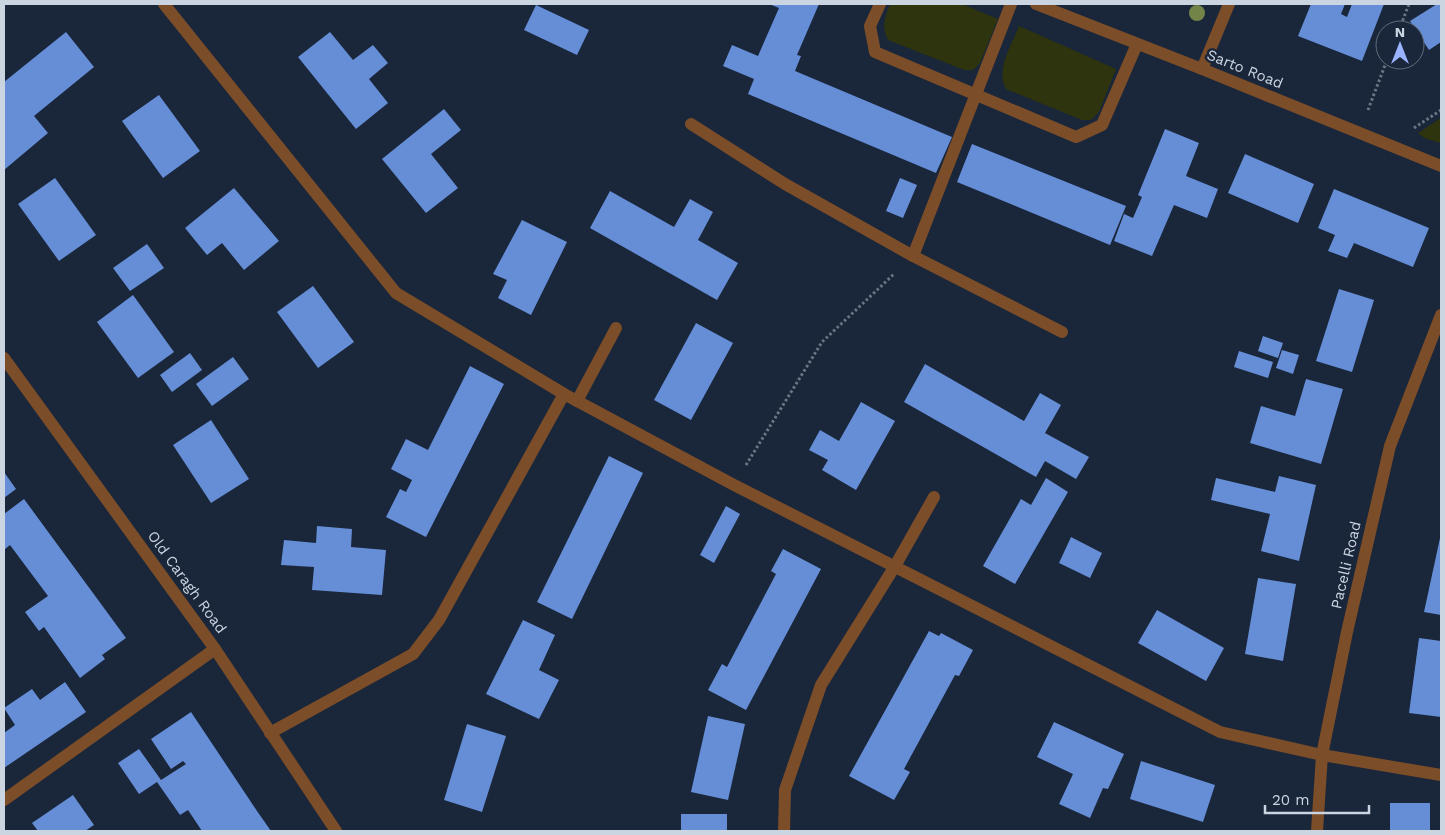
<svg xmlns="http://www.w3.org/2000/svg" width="1445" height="835" font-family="'Work Sans',sans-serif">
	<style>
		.green { fill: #2e340d }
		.building { fill: #658ed7 }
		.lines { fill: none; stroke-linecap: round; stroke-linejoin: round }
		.path { stroke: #6a7585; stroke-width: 3; stroke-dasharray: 2.5 2.5; stroke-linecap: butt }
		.minor { stroke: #7b4d28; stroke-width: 12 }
		.tree { fill: #738449 }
		.labels { text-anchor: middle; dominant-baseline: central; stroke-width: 5; stroke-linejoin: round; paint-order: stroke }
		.street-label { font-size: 15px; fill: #cbd4e1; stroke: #1a263a }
	</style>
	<rect width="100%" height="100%" fill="#1a263a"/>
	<g class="green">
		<path d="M 890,4 L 962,4 L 998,19 L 980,63 L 973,70 L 964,70 L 888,40 C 881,27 885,17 890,4 Z"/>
		<path d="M 1019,26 L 1116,69 L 1099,112 L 1091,120 L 1082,120 L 1006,89 C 995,70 1012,45 1019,26 Z"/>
		<polygon points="1441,118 1441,143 1424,138 1418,133"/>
	</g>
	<g class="building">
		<polygon points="769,4 819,4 797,55 801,56 795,71 952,137 936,173 748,94 754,79 723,66 732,45 758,56 779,8"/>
		<polygon points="1311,4 1345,4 1341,14 1347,17 1352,4 1384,4 1362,61 1298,36"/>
		<polygon points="1437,4 1441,4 1441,42 1429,50 1410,21"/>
		<polygon points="536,5 589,30 577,55 524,30"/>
		<polygon points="66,32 94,67 34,116 48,133 4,170 4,82"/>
		<polygon points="330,32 353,60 373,45 388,63 369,79 388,103 356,129 298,57"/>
		<polygon points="159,95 200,151 163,178 122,121"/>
		<polygon points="444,109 461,130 431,154 458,188 426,213 382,159"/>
		<polygon points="1165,129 1199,143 1186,176 1218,189 1207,218 1174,205 1152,256 1114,241 1124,214 1133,218 1142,197 1138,195"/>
		<polygon points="972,144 1126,206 1110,245 957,182"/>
		<polygon points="1245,154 1314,184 1298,223 1228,193"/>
		<polygon points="55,178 96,235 59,261 18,204"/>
		<polygon points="900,178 917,185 903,218 886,211"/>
		<polygon points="234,188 279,241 244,270 222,243 207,255 185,228"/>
		<polygon points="1334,189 1429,228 1413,267 1354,243 1347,258 1328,251 1335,235 1318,228"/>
		<polygon points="610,191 674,227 690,199 713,212 698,240 738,263 717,300 590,228"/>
		<polygon points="522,220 567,242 531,315 498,298 507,280 493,274"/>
		<polygon points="147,244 164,268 130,291 113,268"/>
		<polygon points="313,286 354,342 318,368 277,312"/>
		<polygon points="1339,289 1374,300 1352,372 1316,361"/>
		<polygon points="133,295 174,352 138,378 97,322"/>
		<polygon points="696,323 733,343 691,420 654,400"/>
		<polygon points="1263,336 1283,343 1278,358 1258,351"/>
		<polygon points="1282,350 1299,355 1293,374 1276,368"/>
		<polygon points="1239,351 1273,362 1268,378 1234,367"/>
		<polygon points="190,353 202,370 172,392 160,375"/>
		<polygon points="233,357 249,379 212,406 196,384"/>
		<polygon points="925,364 1024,421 1040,393 1061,405 1045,433 1089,457 1076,479 1045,461 1036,477 904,402"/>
		<polygon points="470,366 504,384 426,537 386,517 400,489 406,492 412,480 391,469 406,439 428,450"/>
		<polygon points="1306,379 1343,389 1321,464 1250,443 1261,406 1295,416"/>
		<polygon points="861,402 895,421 856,490 822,470 828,460 809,450 820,430 839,441"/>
		<polygon points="211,420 249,479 211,503 173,445"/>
		<polygon points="609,456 643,473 572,619 537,602"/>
		<polygon points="4,472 16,489 4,498"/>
		<polygon points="1279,476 1316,485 1299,561 1261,551 1270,514 1211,500 1216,478 1275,492"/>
		<polygon points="1046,478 1068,492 1015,584 983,566 1021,499 1031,505"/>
		<polygon points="24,499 126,638 102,655 105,659 80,678 44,627 39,631 25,612 48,596 10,545 4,550 4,514"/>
		<polygon points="726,506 740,514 714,563 700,555"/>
		<polygon points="317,526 352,529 351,547 386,550 382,595 312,590 314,567 281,565 284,540 316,543"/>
		<polygon points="1071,537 1102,553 1090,578 1059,563"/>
		<polygon points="1440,538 1441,538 1441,615 1424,612"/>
		<polygon points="783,549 821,569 746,710 708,690 722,664 727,667 776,574 771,571"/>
		<polygon points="1258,578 1296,584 1283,661 1245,654"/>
		<polygon points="1157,610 1224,648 1206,681 1138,643"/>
		<polygon points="523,620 555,635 539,670 559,680 539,719 486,694"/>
		<polygon points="929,631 939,636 941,633 973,650 959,676 955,675 911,756 904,769 910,772 894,800 849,776"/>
		<polygon points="1419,638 1441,641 1441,717 1409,713"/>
		<polygon points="65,682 86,712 4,768 4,733 15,725 4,708 32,689 40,700"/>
		<polygon points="191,712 257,811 271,831 202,831 188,810 180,815 157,782 139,794 118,763 139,749 161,780 186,764 183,761 171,769 151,739"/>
		<polygon points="708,716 745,724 728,800 691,792"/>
		<polygon points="1054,722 1124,754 1108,789 1103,788 1090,818 1059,804 1073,774 1037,757"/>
		<polygon points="467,724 506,736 482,812 444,800"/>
		<polygon points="1141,761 1215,785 1203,822 1130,799"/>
		<polygon points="73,795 94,825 85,831 38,831 32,823"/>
		<rect x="1390" y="803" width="40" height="28"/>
		<rect x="681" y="814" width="46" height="17"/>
	</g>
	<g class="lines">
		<g class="path">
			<polyline points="1399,30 1409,4"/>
			<polyline points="1368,110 1387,60"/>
			<polyline points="1414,128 1441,110"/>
			<polyline points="746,465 822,342 894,274"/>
		</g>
		<g class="minor">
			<polyline points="164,4 396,293 564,394 734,485 1220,732 1322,755 1441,775"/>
			<polyline points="880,4 870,26 875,52 1076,137 1102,125 1137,44"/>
			<polyline points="1036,4 1202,69 1441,166"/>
			<polyline points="1202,69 1229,4"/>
			<polyline points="691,124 785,184 913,256 1062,332"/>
			<polyline points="913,256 1011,4"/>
			<polyline points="4,358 215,649 336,831"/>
			<polyline points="577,401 616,328"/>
			<polyline points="270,733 413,654 439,620 564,394"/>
			<polyline points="4,800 215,649"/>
			<polyline points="784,831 785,790 821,685 895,566 934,497"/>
			<polyline points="1317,831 1322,755 1347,632 1390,446 1441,315"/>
		</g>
	</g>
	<circle class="tree" cx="1197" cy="13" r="8"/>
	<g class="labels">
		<g class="street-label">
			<text transform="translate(1245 69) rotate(22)">Sarto Road</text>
			<text transform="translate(1346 565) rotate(-77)">Pacelli Road</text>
			<text transform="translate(187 582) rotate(54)">Old Caragh Road</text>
		</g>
	</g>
	<rect width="1445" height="835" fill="none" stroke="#cbd4e1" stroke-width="10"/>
	<g transform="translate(1400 45)"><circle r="24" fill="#1a263a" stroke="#616c7d"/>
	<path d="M0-4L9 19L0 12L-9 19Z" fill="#9ab5fd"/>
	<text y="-8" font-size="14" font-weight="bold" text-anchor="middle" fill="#cbd4e1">N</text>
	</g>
	<path d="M1265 805v8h104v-8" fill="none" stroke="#cbd4e1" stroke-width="2.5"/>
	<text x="1272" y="805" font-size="15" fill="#cbd4e1" stroke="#1a263a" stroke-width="4" paint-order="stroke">20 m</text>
</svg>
